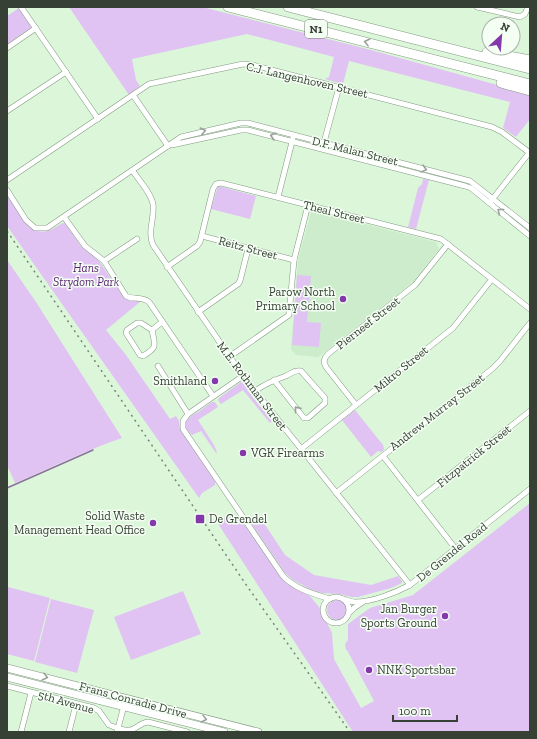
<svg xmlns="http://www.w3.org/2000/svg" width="537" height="739" font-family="'Zilla Slab',serif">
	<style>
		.built { fill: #cceccb }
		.green { fill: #e0c3f3 }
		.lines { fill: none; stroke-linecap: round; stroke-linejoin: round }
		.stream { stroke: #8c719e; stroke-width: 1.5 }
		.street-casing { stroke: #829a81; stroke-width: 6 }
		.secondary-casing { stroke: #829a81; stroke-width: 8 }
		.highway-casing { stroke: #829a81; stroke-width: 10 }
		.street { stroke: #fff; stroke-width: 5 }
		.secondary { stroke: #fff; stroke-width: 7 }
		.highway { stroke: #fff; stroke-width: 9 }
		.rail { stroke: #758574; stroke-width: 1.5; stroke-dasharray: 2 4; stroke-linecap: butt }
		.oneway { stroke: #9aa09a }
		.poi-dot { fill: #8439ab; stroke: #f4fef3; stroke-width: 1.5 }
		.labels { text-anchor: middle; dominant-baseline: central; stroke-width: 3; stroke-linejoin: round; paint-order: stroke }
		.shield { fill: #f4fef3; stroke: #6f796e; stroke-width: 1 }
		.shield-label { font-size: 11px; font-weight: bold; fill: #364035 }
		.street-label { font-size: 12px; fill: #364035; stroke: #f4fef3 }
		.park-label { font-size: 12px; font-style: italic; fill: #561f72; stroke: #f4fef3 }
		.poi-label { font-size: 12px; fill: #364035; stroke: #f4fef3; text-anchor: end }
	</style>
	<rect width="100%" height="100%" fill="#dcf6da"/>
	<polygon class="built" points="314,211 436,242 439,249 413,282 318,357 296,355 291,349 298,260 311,212"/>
	<g class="green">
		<polygon points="69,7 202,7 371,50 530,94 530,119 516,137 503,128 510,102 349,61 343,84 325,79 329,77 334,57 247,34 132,59 136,80 140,86 129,95"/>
		<polygon points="19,8 27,21 29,21 31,26 31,28 7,45 7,16"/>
		<polygon points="423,179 429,180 416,229 408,227 418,188 422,184"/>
		<polygon points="218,186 256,196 250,219 211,209"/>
		<path d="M 7,196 L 29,227 C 39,233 46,233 56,227 C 60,225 61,223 65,223 L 80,245 L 99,261 L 123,296 L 130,301 L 141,301 L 106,330 L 126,355 L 170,419 L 176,416 L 179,421 L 180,428 L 215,481 L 215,485 L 202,493 L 199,498 L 7,226 Z"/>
		<path d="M 7,260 L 36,302 L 122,438 C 86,450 51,468 15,483 L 7,465 Z"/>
		<polygon points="297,275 311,276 307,322 321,323 319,347 292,345"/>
		<polygon points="241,382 245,384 248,388 247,390 272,421 270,423 243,390 221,404 218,400 219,398"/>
		<path d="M 212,402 L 215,402 L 218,407 L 198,420 L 214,445 L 217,452 L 216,453 L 201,431 L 192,435 C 179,424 188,417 198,412 C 203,409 207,405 212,402 Z"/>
		<polygon points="355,410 383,445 384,450 381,452 378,451 371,457 342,420"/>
		<polygon points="530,503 530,732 353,732 215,519 236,516 241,523 243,523 284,581 292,587 310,596 319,607 332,633 334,659 361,708 374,701 347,650 346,650 345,644 348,640 348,624 370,608 413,595"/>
		<polygon points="258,514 285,555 314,575 371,585 398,576 402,581 402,583 391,588 358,597 351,597 340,594 322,593 310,589 293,580 285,573 250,522 251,520"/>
		<polygon points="8,587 50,598 34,661 7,654 7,591"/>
		<polygon points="183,591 201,634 131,660 114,617"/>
		<polygon points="51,599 94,610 77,673 35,662"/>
		<circle cx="337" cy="610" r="10"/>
	</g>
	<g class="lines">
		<polyline class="stream" points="7,488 93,450"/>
		<g class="street-casing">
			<g id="street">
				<polyline points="21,7 98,119"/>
				<polyline points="477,7 520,17 525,14 528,7"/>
				<polyline points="7,48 36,28"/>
				<polyline points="133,95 168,146"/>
				<polyline points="7,111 66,72"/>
				<polyline points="172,145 241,130 248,130 465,186 471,188 530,236"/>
				<polyline points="323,146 339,87"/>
				<path d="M 133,171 C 139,181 151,192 153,204 C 155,217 147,232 153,245 L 243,376 L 410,585"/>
				<polyline points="7,180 149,84 243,64 253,65 492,127 502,132 530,153"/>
				<polyline points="7,190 26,220 35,228 47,228 181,137 241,123 248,123 470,181 530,228"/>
				<polyline points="278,197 293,138"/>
				<polyline points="491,201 529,153"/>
				<path d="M 64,217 L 85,246 L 104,261 L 126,296 C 133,300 143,296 149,302 L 213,396"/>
				<polyline points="202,236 294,260"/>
				<polyline points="104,261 137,239"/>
				<polyline points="167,267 197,246 200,242 213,189 216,184 221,183 441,239 530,309"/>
				<polyline points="198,312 238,284 240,281 248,249"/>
				<path d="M 137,323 L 141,323 L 152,330 C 155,346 158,347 143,356 L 140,355 L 126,333 L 127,330 Z"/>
				<polyline points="152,330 162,322"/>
				<polyline points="229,357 289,315 294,260 308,205"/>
				<polyline points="158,366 188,414"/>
				<path d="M 243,376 L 188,414 L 183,421 L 183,429 L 283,576 C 295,589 314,594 330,599"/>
				<path d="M 255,391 C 265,384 274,380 286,376 C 292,373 294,370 301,371 L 325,398 L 325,403 L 308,418 L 304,418 L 274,380"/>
				<polyline points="356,405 326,367 324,362 325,358 328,354 415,285 448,244"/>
				<polyline points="301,449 453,328 492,279"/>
				<polyline points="383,456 455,548"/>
				<polyline points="336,493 492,369 500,361 530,323"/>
				<polyline points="418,500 530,411"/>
				<circle cx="336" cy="610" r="13"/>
				<path d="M 343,599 C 347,600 351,602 355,602 C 372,602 395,593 410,585 L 530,489"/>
				<polyline points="349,613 354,608 363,602"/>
				<path d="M 7,686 L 94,708 L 99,711 L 109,725 C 115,727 123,731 129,730 C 136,730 139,723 148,722 L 187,732"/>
				<polyline points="21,732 31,693"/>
				<polyline points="69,732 76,704"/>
				<polyline points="117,732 126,698"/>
			</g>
		</g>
		<g class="secondary-casing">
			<g id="secondary">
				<polyline points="7,668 258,732"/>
				<polyline points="7,677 224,732"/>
			</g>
		</g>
		<g class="highway-casing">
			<g id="highway">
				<polyline points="228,7 530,84"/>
				<polyline points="288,7 530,69"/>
				<polyline points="487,52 530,60"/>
				<polyline points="501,83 530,91"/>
			</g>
		</g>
		<use href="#street" class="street"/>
		<use href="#secondary" class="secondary"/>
		<use href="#highway" class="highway"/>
		<polyline class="rail" points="7,231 247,586 350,732"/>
	</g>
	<defs><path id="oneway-chevron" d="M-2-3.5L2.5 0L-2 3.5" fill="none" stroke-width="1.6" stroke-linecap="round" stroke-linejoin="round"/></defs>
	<g class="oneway">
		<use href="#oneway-chevron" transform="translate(367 42) rotate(-166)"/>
		<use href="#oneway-chevron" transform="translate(203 131) rotate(-12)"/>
		<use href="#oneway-chevron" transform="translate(273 136) rotate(-165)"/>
		<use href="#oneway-chevron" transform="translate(424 169) rotate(15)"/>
		<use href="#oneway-chevron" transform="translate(500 211) rotate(-141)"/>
		<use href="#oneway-chevron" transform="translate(297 409) rotate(-129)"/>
		<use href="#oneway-chevron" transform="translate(45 677) rotate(14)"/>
		<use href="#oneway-chevron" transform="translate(204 719) rotate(14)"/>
	</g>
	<g class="poi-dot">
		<circle cx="343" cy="299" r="4"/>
		<circle cx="215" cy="381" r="4"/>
		<circle cx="243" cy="453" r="4"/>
		<rect x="195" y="514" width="10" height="10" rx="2"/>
		<circle cx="153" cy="523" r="4"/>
		<circle cx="445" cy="616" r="4"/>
		<circle cx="369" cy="670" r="4"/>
	</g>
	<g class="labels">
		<rect class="shield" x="305" y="20" width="22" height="18" rx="3"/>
		<g class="shield-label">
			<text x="316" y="29">N1</text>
		</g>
		<g class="street-label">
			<text transform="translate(307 80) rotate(13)">C.J. Langenhoven Street</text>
			<text transform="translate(355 151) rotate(14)">D.F. Malan Street</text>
			<text transform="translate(334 212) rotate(14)">Theal Street</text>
			<text transform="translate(248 248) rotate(15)">Reitz Street</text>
			<text transform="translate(368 323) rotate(-38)">Pierneef Street</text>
			<text transform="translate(401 369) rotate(-39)">Mikro Street</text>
			<text transform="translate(252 386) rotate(53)">M.E. Rothman Street</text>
			<text transform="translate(437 412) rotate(-38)">Andrew Murray Street</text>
			<text transform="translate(474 456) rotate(-39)">Fitzpatrick Street</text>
			<text transform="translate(452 552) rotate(-39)">De Grendel Road</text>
			<text transform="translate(133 700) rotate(15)">Frans Conradie Drive</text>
			<text transform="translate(66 702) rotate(16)">5th Avenue</text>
		</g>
		<g class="park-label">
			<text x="86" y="268">Hans<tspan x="86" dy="14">Strydom Park</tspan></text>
		</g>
		<g class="poi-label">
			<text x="335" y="292">Parow North<tspan x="335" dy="14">Primary School</tspan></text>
			<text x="207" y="381">Smithland</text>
			<text x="251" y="453" text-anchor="start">VGK Firearms</text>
			<text x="145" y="516">Solid Waste<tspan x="145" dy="14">Management Head Office</tspan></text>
			<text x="209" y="519" text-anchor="start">De Grendel</text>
			<text x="437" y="609">Jan Burger<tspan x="437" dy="14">Sports Ground</tspan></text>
			<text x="377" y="670" text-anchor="start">NNK Sportsbar</text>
		</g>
	</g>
	<rect width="537" height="739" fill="none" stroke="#364035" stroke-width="16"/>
	<g transform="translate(501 36) rotate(26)"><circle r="19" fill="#f4fef3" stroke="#a8b2a7"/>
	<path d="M0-3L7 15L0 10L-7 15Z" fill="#8439ab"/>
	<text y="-6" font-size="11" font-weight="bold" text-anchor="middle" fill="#364035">N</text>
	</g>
	<path d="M393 715v6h64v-6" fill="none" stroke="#364035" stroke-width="2"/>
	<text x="399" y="715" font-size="12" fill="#364035" stroke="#f4fef3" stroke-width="3" paint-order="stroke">100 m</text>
</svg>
